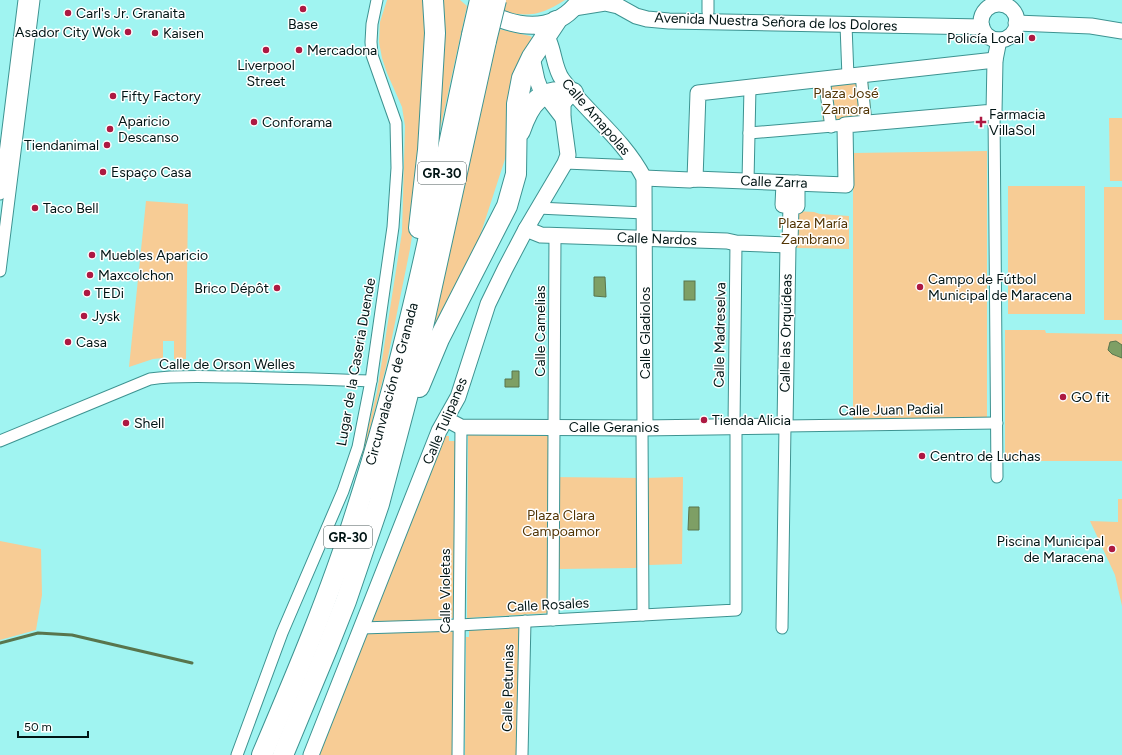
<svg xmlns="http://www.w3.org/2000/svg" width="1122" height="755" font-family="Figtree,sans-serif">
	<style>
		.green { fill: #f7cc95 }
		.water { fill: #7e9f65; stroke: #58754d }
		.lines { fill: none; stroke-linecap: round; stroke-linejoin: round }
		.stream { stroke: #58754d; stroke-width: 3 }
		.street-casing { stroke: #3d9391; stroke-width: 13 }
		.secondary-casing { stroke: #3d9391; stroke-width: 17 }
		.primary-casing { stroke: #3d9391; stroke-width: 19 }
		.highway-casing { stroke: #3d9391; stroke-width: 22 }
		.street { stroke: #fff; stroke-width: 11 }
		.secondary { stroke: #fff; stroke-width: 15 }
		.primary { stroke: #fff; stroke-width: 17 }
		.highway { stroke: #fff; stroke-width: 20 }
		.highway-bridge-casing { stroke: #3d9391; stroke-width: 22; stroke-linecap: butt }
		.highway-bridge { stroke: #fff; stroke-width: 20 }
		.poi-dot { fill: #ad1942; stroke: #fff; stroke-width: 1.5 }
		.labels { text-anchor: middle; dominant-baseline: central; stroke-width: 3; stroke-linejoin: round; paint-order: stroke }
		.shield { fill: #fff; stroke: #4c5a5a; stroke-width: 1 }
		.shield-label { font-size: 13px; font-weight: bold; fill: #001414 }
		.poi-label { font-size: 14px; fill: #001414; stroke: #fff; text-anchor: start }
		.street-label { font-size: 14px; fill: #001414; stroke: #fff }
		.park-label { font-size: 14px; fill: #523505; stroke: #fff }
	</style>
	<rect width="100%" height="100%" fill="#a0f4f1"/>
	<g class="green">
		<polygon points="387,0 425,0 427,13 419,191 410,249 386,367 363,456 361,455 377,392 402,232 405,126 402,107 387,73 382,58 379,42 380,22"/>
		<polygon points="443,0 460,0 467,6 431,171 438,118 445,19"/>
		<path d="M 506,0 L 565,0 C 542,15 530,17 503,12 Z"/>
		<polygon points="499,29 530,36 534,39 510,134 506,156 478,242 433,334 436,311"/>
		<polygon points="868,78 872,120 823,124 819,83"/>
		<polygon points="1109,118 1122,118 1122,181 1110,181"/>
		<polygon points="987,151 987,421 853,421 853,153"/>
		<rect x="1008" y="186" width="77" height="128"/>
		<rect x="1104" y="187" width="18" height="133"/>
		<polygon points="146,201 188,204 186,359 174,359 174,341 163,341 163,358 153,359 129,367"/>
		<polygon points="796,211 814,212 820,214 849,216 849,249 795,248"/>
		<polygon points="1005,330 1045,330 1046,333 1122,334 1122,461 1005,461"/>
		<polygon points="468,435 550,436 550,477 643,478 683,477 682,564 649,565 644,567 634,568 559,569 549,571 549,613 467,618"/>
		<polygon points="443,436 449,436 449,441 456,441 454,618 370,623"/>
		<polygon points="1118,499 1122,499 1122,606 1115,575 1090,521 1118,522"/>
		<polygon points="0,541 41,549 42,595 36,630 0,640"/>
		<polygon points="519,626 517,755 465,755 466,637 469,637 469,630"/>
		<polygon points="455,631 453,755 318,755 365,634"/>
	</g>
	<g class="water">
		<polygon points="594,277 605,277 606,297 594,296"/>
		<rect x="684" y="281" width="11" height="19"/>
		<polygon points="1116,341 1122,345 1122,358 1112,354 1108,350 1110,342"/>
		<polygon points="512,371 519,371 519,387 505,387 505,379 512,379"/>
		<polygon points="689,507 699,507 699,530 688,530"/>
	</g>
	<g class="lines">
		<polyline class="stream" points="0,643 38,633 72,635 192,663"/>
		<g class="street-casing">
			<g id="street">
				<polyline points="708,0 708,12"/>
				<polyline points="846,25 848,77"/>
				<polyline points="861,75 866,123"/>
				<polyline points="824,79 831,127"/>
				<polyline points="994,112 997,477"/>
				<polyline points="749,133 845,125"/>
				<polyline points="565,163 638,166"/>
				<polyline points="748,181 750,87"/>
				<polyline points="0,194 24,0"/>
				<polyline points="538,208 644,213"/>
				<polyline points="0,271 34,0"/>
				<polyline points="734,427 736,243"/>
				<polyline points="642,428 643,615"/>
				<path d="M 0,441 L 150,379 C 178,375 206,377 235,377 C 280,378 326,379 371,381"/>
				<polyline points="553,620 555,235"/>
				<polyline points="361,628 459,625 736,610 736,427"/>
				<polyline points="782,628 785,426 997,423"/>
				<polyline points="237,755 282,633 343,491 358,447 371,381 393,227 397,168 396,123 372,55 371,42 372,24 377,0"/>
				<polyline points="458,755 461,427"/>
				<polyline points="522,755 525,621"/>
			</g>
		</g>
		<g class="secondary-casing">
			<g id="secondary">
				<circle cx="999" cy="22" r="18"/>
				<polyline points="574,8 605,3 618,6 636,16 647,19 669,21 982,27"/>
				<polyline points="1016,23 1091,26 1122,31"/>
				<path d="M 541,30 C 555,42 552,65 562,79 C 589,115 623,138 644,178 L 645,428"/>
				<polyline points="532,57 537,80 540,88 563,118"/>
				<polyline points="644,178 690,180 695,179 846,185 845,125 994,112 995,60 999,40"/>
				<polyline points="695,179 698,93 995,60"/>
				<polyline points="784,183 783,205 797,206 797,183"/>
				<polyline points="526,229 541,235 727,241 736,243 788,245"/>
				<polyline points="446,419 461,427 642,428 785,426 788,245 790,242 791,206"/>
				<polyline points="311,755 439,431 458,397 488,304 505,269 526,229 565,163 568,155 563,118 563,105 565,101 573,93"/>
			</g>
		</g>
		<g class="primary-casing">
			<path id="primary" d="M 501,19 C 531,30 560,28 580,0"/>
		</g>
		<g class="highway-casing">
			<g id="highway">
				<path d="M 520,131 C 530,102 540,88 573,93"/>
				<polyline points="419,228 428,150 435,33 433,0"/>
				<polyline points="419,387 439,339 507,206 516,174 517,104 522,78 532,57 556,21"/>
				<path d="M 262,755 C 296,675 330,595 356,512 C 407,356 438,195 472,35"/>
				<polyline points="283,755 327,649 346,601 379,504 409,390 486,41"/>
			</g>
		</g>
		<use href="#street" class="street"/>
		<use href="#secondary" class="secondary"/>
		<use href="#primary" class="primary"/>
		<use href="#highway" class="highway"/>
		<g class="highway-bridge-casing">
			<g id="highway-bridge">
				<polyline points="472,35 480,0"/>
				<polyline points="486,41 496,0"/>
			</g>
		</g>
		<use href="#highway-bridge" class="highway-bridge"/>
	</g>
	<g class="poi-dot">
		<circle cx="303" cy="9" r="4"/>
		<circle cx="68" cy="13" r="4"/>
		<circle cx="128" cy="32" r="4"/>
		<circle cx="155" cy="33" r="4"/>
		<circle cx="1032" cy="38" r="4"/>
		<circle cx="266" cy="50" r="4"/>
		<circle cx="299" cy="50" r="4"/>
		<circle cx="113" cy="96" r="4"/>
		<circle cx="254" cy="122" r="4"/>
		<path d="M979 116h4v4h4v4h-4v4h-4v-4h-4v-4h4z"/>
		<circle cx="110" cy="129" r="4"/>
		<circle cx="107" cy="145" r="4"/>
		<circle cx="103" cy="172" r="4"/>
		<circle cx="35" cy="208" r="4"/>
		<circle cx="92" cy="255" r="4"/>
		<circle cx="90" cy="275" r="4"/>
		<circle cx="920" cy="287" r="4"/>
		<circle cx="277" cy="288" r="4"/>
		<circle cx="87" cy="293" r="4"/>
		<circle cx="84" cy="316" r="4"/>
		<circle cx="68" cy="342" r="4"/>
		<circle cx="1063" cy="397" r="4"/>
		<circle cx="704" cy="420" r="4"/>
		<circle cx="126" cy="423" r="4"/>
		<circle cx="922" cy="456" r="4"/>
		<circle cx="1112" cy="549" r="4"/>
	</g>
	<g class="labels">
		<g class="shield">
			<rect x="418" y="162" width="48" height="22" rx="3"/>
			<rect x="324" y="526" width="48" height="22" rx="3"/>
		</g>
		<g class="shield-label">
			<text x="442" y="173">GR-30</text>
			<text x="348" y="537">GR-30</text>
		</g>
		<g class="poi-label">
			<text x="76" y="13">Carl's Jr. Granaita</text>
			<text x="303" y="24" text-anchor="middle">Base</text>
			<text x="120" y="32" text-anchor="end">Asador City Wok</text>
			<text x="163" y="33">Kaisen</text>
			<text x="1024" y="38" text-anchor="end">Policía Local</text>
			<text x="307" y="50">Mercadona</text>
			<text x="266" y="65" text-anchor="middle">Liverpool<tspan x="266" dy="16">Street</tspan></text>
			<text x="121" y="96">Fifty Factory</text>
			<text x="989" y="114">Farmacia<tspan x="989" dy="16">VillaSol</tspan></text>
			<text x="118" y="121">Aparicio<tspan x="118" dy="16">Descanso</tspan></text>
			<text x="262" y="122">Conforama</text>
			<text x="99" y="145" text-anchor="end">Tiendanimal</text>
			<text x="111" y="172">Espaço Casa</text>
			<text x="43" y="208">Taco Bell</text>
			<text x="100" y="255">Muebles Aparicio</text>
			<text x="98" y="275">Maxcolchon</text>
			<text x="928" y="279">Campo de Fútbol<tspan x="928" dy="16">Municipal de Maracena</tspan></text>
			<text x="269" y="288" text-anchor="end">Brico Dépôt</text>
			<text x="95" y="293">TEDi</text>
			<text x="92" y="316">Jysk</text>
			<text x="76" y="342">Casa</text>
			<text x="1071" y="397">GO fit</text>
			<text x="712" y="420">Tienda Alicia</text>
			<text x="134" y="423">Shell</text>
			<text x="930" y="456">Centro de Luchas</text>
			<text x="1104" y="541" text-anchor="end">Piscina Municipal<tspan x="1104" dy="16">de Maracena</tspan></text>
		</g>
		<g class="street-label">
			<text transform="translate(776 22) rotate(2)">Avenida Nuestra Señora de los Dolores</text>
			<text transform="translate(596 117) rotate(49)">Calle Amapolas</text>
			<text transform="translate(774 182) rotate(2)">Calle Zarra</text>
			<text transform="translate(657 239) rotate(2)">Calle Nardos</text>
			<text transform="translate(540 331) rotate(-90)">Calle Camelias</text>
			<text transform="translate(645 333) rotate(-90)">Calle Gladiolos</text>
			<text transform="translate(786 333) rotate(-89)">Calle las Orquídeas</text>
			<text transform="translate(720 335) rotate(-89)">Calle Madreselva</text>
			<text transform="translate(356 362) rotate(-80)">Lugar de la Caseria Duende</text>
			<text x="227" y="364">Calle de Orson Welles</text>
			<text transform="translate(392 384) rotate(-75)">Circunvalación de Granada</text>
			<text transform="translate(891 410) rotate(-1)">Calle Juan Padial</text>
			<text transform="translate(445 421) rotate(-67)">Calle Tulipanes</text>
			<text x="614" y="427">Calle Geranios</text>
			<text transform="translate(445 591) rotate(-90)">Calle Violetas</text>
			<text transform="translate(548 605) rotate(-3)">Calle Rosales</text>
			<text transform="translate(508 688) rotate(-89)">Calle Petunias</text>
		</g>
		<g class="park-label">
			<text x="846" y="93">Plaza José<tspan x="846" dy="16">Zamora</tspan></text>
			<text x="813" y="223">Plaza María<tspan x="813" dy="16">Zambrano</tspan></text>
			<text x="561" y="515">Plaza Clara<tspan x="561" dy="16">Campoamor</tspan></text>
		</g>
	</g>
	<path d="M18 731v6h70v-6" fill="none" stroke="#001414" stroke-width="2"/>
	<text x="24" y="731" font-size="12" fill="#001414" stroke="#ffffff" stroke-width="3" paint-order="stroke">50 m</text>
</svg>
